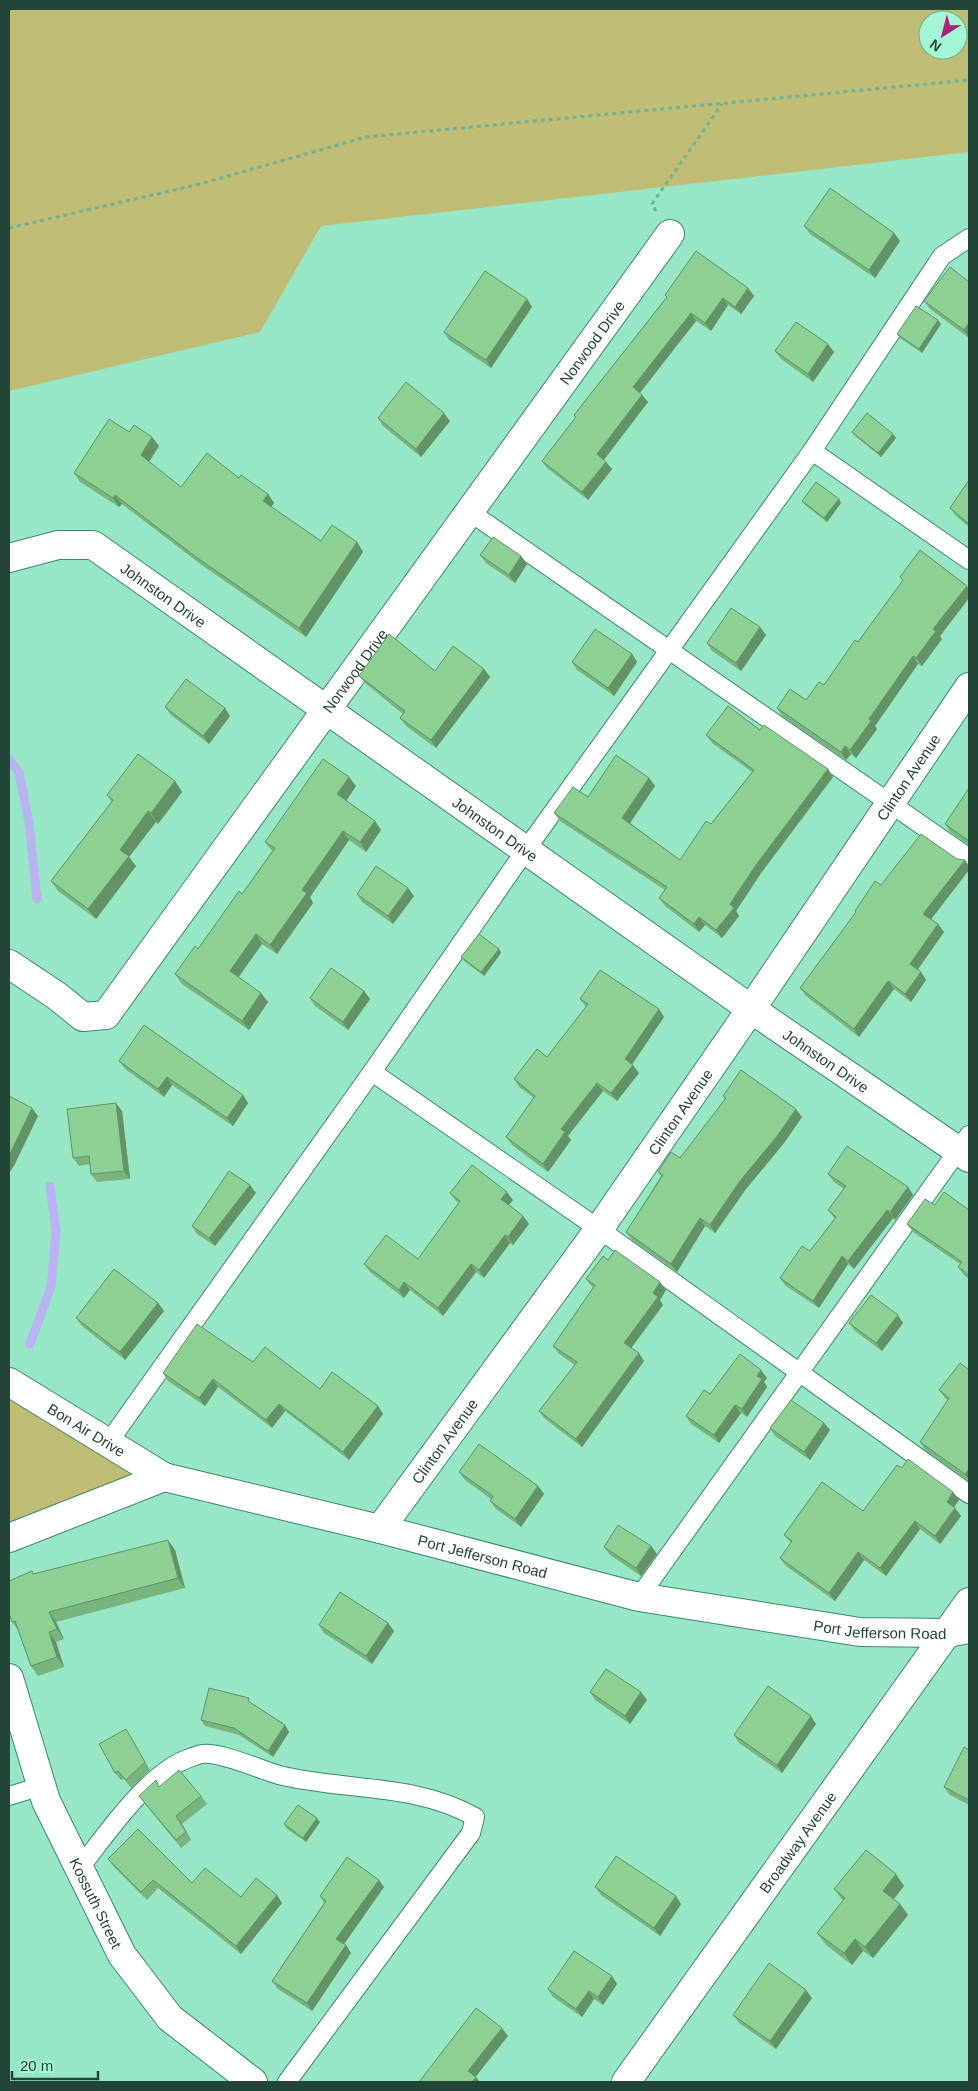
<svg xmlns="http://www.w3.org/2000/svg" width="978" height="2091" font-family="Arial,sans-serif">
	<style>
		.green { fill: #bebc75; fill-rule: evenodd }
		.lines { fill: none; stroke-linecap: round; stroke-linejoin: round }
		.stream { stroke: #b8b4f2; stroke-width: 9 }
		.service-casing { stroke: #388a6c; stroke-width: 20 }
		.minor-casing { stroke: #388a6c; stroke-width: 30 }
		.path { stroke: #71b197; stroke-width: 3; stroke-dasharray: 4 4; stroke-linecap: butt }
		.service { stroke: #fff; stroke-width: 18 }
		.minor { stroke: #fff; stroke-width: 28 }
		.wall { fill: #79b37e }
		.shaded-wall { fill: #639267 }
		.building { fill: #8dd093; stroke: #639267 }
		.labels { text-anchor: middle; dominant-baseline: central; stroke-width: 4; stroke-linejoin: round; paint-order: stroke }
		.street-label { font-size: 15px; fill: #234537; stroke: #a4f5d3 }
	</style>
	<rect width="100%" height="100%" fill="#97e7c6"/>
	<g class="green">
		<path d="M 9,9 L 969,9 L 969,152 L 321,226 L 260,332 L 9,391 ZM 928,20 L 958,20 L 958,50 L 928,50 Z"/>
		<polygon points="9,1382 164,1477 9,1538"/>
	</g>
	<g class="lines">
		<g class="stream">
			<polyline points="9,759 19,773 29,822 37,899"/>
			<polyline points="30,1344 51,1287 56,1230 50,1186"/>
		</g>
		<g class="service-casing">
			<g id="service">
				<polyline points="812,451 969,560"/>
				<polyline points="470,512 969,858"/>
				<polyline points="372,1072 599,1229 969,1494"/>
				<polyline points="108,1443 372,1072 525,851 812,451 942,256 969,238"/>
				<polyline points="639,1597 969,1135"/>
				<polyline points="9,1796 42,1786"/>
				<path d="M 79,1869 C 105,1836 147,1774 187,1759 C 192,1757 197,1755 202,1754 C 219,1751 261,1770 279,1775 C 343,1791 416,1783 475,1817 L 471,1833 L 287,2082"/>
			</g>
		</g>
		<g class="minor-casing">
			<g id="minor">
				<path id="s1" d="M 9,558 L 58,545 L 93,545 L 751,1009 L 969,1158"/>
				<path id="s2" d="M 9,964 L 57,996 L 83,1017 L 106,1015 L 670,234"/>
				<path id="s3" d="M 9,1382 L 164,1477"/>
				<path id="s4" d="M 380,1529 L 599,1229 L 751,1009 L 969,687"/>
				<path id="s5" d="M 9,1538 L 164,1477 L 380,1529 L 639,1597 L 860,1632 L 947,1633 L 969,1629"/>
				<path id="s6" d="M 9,1678 L 46,1801 L 122,1955 L 170,2018 L 253,2082"/>
				<path id="s7" d="M 626,2082 L 969,1602"/>
			</g>
		</g>
		<g class="path">
			<polyline points="656,211 652,204 722,104"/>
			<polyline points="9,228 196,185 366,137 969,80"/>
		</g>
		<use href="#service" class="service"/>
		<use href="#minor" class="minor"/>
	</g>
	<g class="wall">
		<polygon points="804,226 894,233 900,241 875,278 810,234"/>
		<polygon points="969,282 969,338 930,309 924,301"/>
		<polygon points="748,288 754,296 741,314 728,305 711,331 696,321 640,393 642,395 648,402 604,460 612,469 588,500 547,468 542,461 575,418 574,415 667,297 665,295"/>
		<polygon points="527,299 532,307 491,368 449,340 444,332"/>
		<polygon points="941,324 922,353 900,338 897,334"/>
		<polygon points="775,351 834,352 813,382 781,359"/>
		<polygon points="378,418 450,421 421,457 383,426"/>
		<polygon points="129,432 159,446 149,462 181,487 239,478 268,494 274,503 271,507 321,541 357,542 363,552 306,637 203,566 122,504 119,507 80,482 74,473"/>
		<polygon points="852,432 893,434 896,438 881,457 855,436"/>
		<polygon points="969,480 969,527 956,516 950,508"/>
		<polygon points="839,499 841,503 827,522 805,505 802,501"/>
		<polygon points="480,555 521,556 527,564 515,583 486,563"/>
		<polygon points="900,577 969,590 969,598 940,636 942,639 922,666 918,664 875,726 877,729 856,758 851,754 846,760 782,716 777,708 806,700 824,685 858,642 903,581"/>
		<polygon points="760,627 766,635 741,671 712,651 707,643"/>
		<polygon points="632,654 637,662 614,696 577,670 572,662"/>
		<polygon points="484,669 490,677 436,748 406,726 400,718 403,714 365,683 359,676 435,671"/>
		<polygon points="165,707 230,716 209,744 171,715"/>
		<polygon points="760,730 828,769 833,777 761,873 736,911 739,916 722,938 705,925 699,932 665,906 659,898 665,890 560,821 554,813 588,797 649,778 655,786 630,823 680,860 711,824 752,772 712,743 706,735"/>
		<polygon points="175,781 182,792 158,824 156,822 129,857 136,866 96,919 58,891 51,881 112,802 107,795"/>
		<polygon points="356,786 346,801 375,821 381,830 366,852 349,840 310,897 313,903 277,954 262,944 239,977 268,1002 249,1030 182,984 175,974 198,949 242,894 272,851 265,842"/>
		<polygon points="969,788 969,845 950,832 945,824"/>
		<polygon points="957,859 965,860 969,866 969,870 931,919 938,924 944,932 918,969 921,972 926,980 911,1002 894,989 859,1037 806,996 800,988 856,912 855,911 881,885"/>
		<polygon points="357,894 414,896 393,924 362,902"/>
		<polygon points="499,949 501,953 484,976 464,961 461,957"/>
		<polygon points="364,991 370,999 348,1030 315,1006 310,998"/>
		<polygon points="580,999 664,1017 632,1065 639,1073 617,1101 603,1091 568,1136 571,1140 548,1172 512,1145 506,1137 534,1098 519,1087 514,1079 547,1057 586,1007"/>
		<polygon points="119,1061 243,1095 248,1103 233,1126 172,1085 164,1097 125,1069"/>
		<polygon points="723,1096 802,1117 784,1143 746,1189 715,1233 705,1226 677,1272 632,1240 626,1232 661,1176 658,1172 680,1158 725,1100"/>
		<polygon points="122,1111 130,1179 97,1182 91,1174 90,1164 79,1166 73,1158"/>
		<polygon points="828,1174 908,1187 913,1195 895,1220 893,1218 854,1269 848,1264 819,1308 786,1286 780,1278 810,1251 835,1219 828,1210 844,1189 834,1182"/>
		<polygon points="256,1193 215,1246 197,1234 192,1226"/>
		<polygon points="450,1193 513,1200 509,1205 523,1216 529,1224 513,1245 510,1243 484,1278 476,1272 443,1316 410,1290 404,1298 370,1272 364,1264 418,1259 459,1203 456,1201"/>
		<polygon points="935,1205 969,1210 969,1279 964,1275 958,1267 960,1264 913,1232 907,1224"/>
		<polygon points="608,1260 666,1290 660,1300 663,1305 631,1348 644,1361 582,1447 545,1419 539,1411 575,1365 559,1354 553,1346 593,1288 586,1279"/>
		<polygon points="158,1303 164,1311 125,1360 82,1326 76,1318"/>
		<polygon points="849,1323 903,1323 882,1351 855,1331"/>
		<polygon points="253,1362 320,1389 378,1406 383,1414 349,1460 285,1411 272,1428 218,1387 205,1406 168,1381 163,1373"/>
		<polygon points="969,1370 969,1481 925,1450 920,1442 948,1400 945,1398 939,1390"/>
		<polygon points="767,1378 764,1382 767,1387 747,1417 741,1413 719,1443 691,1424 686,1416 710,1394"/>
		<polygon points="824,1423 830,1430 810,1460 775,1436 770,1428"/>
		<polygon points="902,1468 953,1492 959,1500 954,1507 961,1516 940,1544 920,1529 886,1576 864,1560 835,1601 786,1566 780,1558 791,1543 784,1535 863,1511"/>
		<polygon points="459,1472 538,1486 544,1494 521,1527 496,1509 490,1501 491,1499 465,1480"/>
		<polygon points="651,1546 657,1554 641,1576 610,1555 604,1547"/>
		<polygon points="175,1550 185,1588 56,1622 64,1639 56,1642 64,1667 38,1676 31,1666 18,1630 12,1622 33,1574"/>
		<polygon points="319,1625 394,1631 372,1664 324,1633"/>
		<polygon points="590,1692 641,1692 647,1700 630,1724 595,1700"/>
		<polygon points="254,1705 285,1725 289,1732 273,1757 239,1735 205,1726 201,1720"/>
		<polygon points="816,1724 782,1773 739,1743 734,1735"/>
		<polygon points="131,1737 150,1770 131,1788 124,1779 121,1780 115,1773"/>
		<polygon points="969,1750 969,1805 950,1795 944,1787"/>
		<polygon points="160,1786 201,1796 207,1804 182,1824 191,1840 181,1848 145,1804 139,1796"/>
		<polygon points="320,1822 306,1842 287,1829 284,1824"/>
		<polygon points="108,1859 241,1897 282,1903 241,1954 158,1888 147,1900 114,1867"/>
		<polygon points="904,1886 894,1899 900,1904 908,1915 873,1958 863,1951 852,1965 826,1945 817,1933 843,1901 834,1889"/>
		<polygon points="384,1887 344,1944 346,1945 351,1953 312,2011 278,1989 272,1981 324,1903 320,1896"/>
		<polygon points="595,1887 681,1904 660,1936 601,1895"/>
		<polygon points="612,1976 617,1984 603,2005 594,1999 582,2017 553,1997 548,1989"/>
		<polygon points="812,1998 776,2049 739,2023 733,2015"/>
	</g>
	<g class="shaded-wall">
		<polygon points="894,233 900,241 875,278 869,270"/>
		<polygon points="748,288 754,296 741,314 735,307"/>
		<polygon points="723,298 728,305 711,331 705,323"/>
		<polygon points="527,299 532,307 491,368 486,360"/>
		<polygon points="691,313 696,321 638,395 633,387"/>
		<polygon points="938,320 941,324 922,353 919,349"/>
		<polygon points="969,323 969,338 964,330"/>
		<polygon points="828,344 834,352 813,382 808,374"/>
		<polygon points="642,395 648,402 602,462 597,454"/>
		<polygon points="444,413 450,421 421,457 416,449"/>
		<polygon points="893,434 896,438 881,457 878,453"/>
		<polygon points="152,437 159,446 147,465 141,455"/>
		<polygon points="606,462 612,469 588,500 582,492"/>
		<polygon points="268,494 274,503 269,510 263,501"/>
		<polygon points="115,495 122,504 119,507 113,498"/>
		<polygon points="839,499 841,503 827,522 824,518"/>
		<polygon points="357,542 363,552 306,637 299,628"/>
		<polygon points="521,556 527,564 515,583 509,575"/>
		<polygon points="967,586 969,590 969,598 940,636 942,639 922,666 916,658 933,629"/>
		<polygon points="760,627 766,635 741,671 736,663"/>
		<polygon points="632,654 637,662 614,696 608,688"/>
		<polygon points="913,656 918,664 875,726 877,729 856,758 850,750 869,719"/>
		<polygon points="484,669 490,677 436,748 431,740"/>
		<polygon points="225,708 230,716 209,744 203,736"/>
		<polygon points="845,746 851,754 846,760 841,752"/>
		<polygon points="828,769 833,777 761,873 736,911 739,916 722,938 716,930 730,904 756,865"/>
		<polygon points="349,777 356,786 344,804 337,794"/>
		<polygon points="649,778 655,786 628,826 622,818"/>
		<polygon points="175,781 182,792 158,824 151,813"/>
		<polygon points="148,811 156,822 129,857 136,866 96,919 88,909 120,850"/>
		<polygon points="375,821 381,830 366,852 360,842"/>
		<polygon points="343,831 349,840 310,897 313,903 277,954 270,945 302,890"/>
		<polygon points="965,860 969,866 969,870 929,922 923,914"/>
		<polygon points="408,888 414,896 393,924 388,916"/>
		<polygon points="699,917 705,925 699,932 694,924"/>
		<polygon points="938,924 944,932 916,972 910,964"/>
		<polygon points="256,934 262,944 236,980 230,971"/>
		<polygon points="499,949 501,953 484,976 481,972"/>
		<polygon points="921,972 926,980 911,1002 905,994"/>
		<polygon points="888,981 894,989 859,1037 854,1029"/>
		<polygon points="364,991 370,999 348,1030 343,1022"/>
		<polygon points="261,993 268,1002 249,1030 242,1021"/>
		<polygon points="659,1009 664,1017 630,1067 625,1059"/>
		<polygon points="633,1065 639,1073 617,1101 611,1093"/>
		<polygon points="167,1077 172,1085 164,1097 158,1089"/>
		<polygon points="597,1083 603,1091 568,1136 571,1140 548,1172 543,1164 561,1129"/>
		<polygon points="243,1095 248,1103 233,1126 227,1118"/>
		<polygon points="116,1103 122,1111 130,1179 124,1171"/>
		<polygon points="32,1108 38,1116 14,1166 9,1173 9,1156"/>
		<polygon points="796,1109 802,1117 784,1143 746,1189 715,1233 710,1225 740,1181"/>
		<polygon points="250,1185 256,1193 215,1246 209,1238"/>
		<polygon points="908,1187 913,1195 895,1220 890,1212"/>
		<polygon points="507,1192 513,1200 507,1207 501,1199"/>
		<polygon points="887,1210 893,1218 854,1269 848,1261"/>
		<polygon points="523,1216 529,1224 513,1245 508,1237"/>
		<polygon points="700,1218 705,1226 677,1272 671,1264"/>
		<polygon points="505,1235 510,1243 484,1278 479,1270"/>
		<polygon points="842,1256 848,1264 819,1308 813,1301"/>
		<polygon points="471,1264 476,1272 443,1316 438,1308"/>
		<polygon points="404,1282 410,1290 404,1298 399,1290"/>
		<polygon points="660,1282 666,1290 660,1300 663,1305 629,1351 624,1343"/>
		<polygon points="158,1303 164,1311 125,1360 120,1352"/>
		<polygon points="898,1315 903,1323 882,1351 876,1343"/>
		<polygon points="639,1353 644,1361 582,1447 576,1439"/>
		<polygon points="761,1370 767,1378 764,1382 767,1387 747,1417 742,1409 757,1376"/>
		<polygon points="213,1379 218,1387 205,1406 199,1398"/>
		<polygon points="279,1404 285,1411 272,1428 266,1420"/>
		<polygon points="735,1405 741,1413 719,1443 714,1435"/>
		<polygon points="378,1406 383,1414 349,1460 343,1452"/>
		<polygon points="824,1423 830,1430 810,1460 804,1452"/>
		<polygon points="969,1469 969,1480 965,1474"/>
		<polygon points="538,1486 544,1494 521,1527 515,1519"/>
		<polygon points="953,1492 959,1500 952,1510 947,1502"/>
		<polygon points="955,1508 961,1516 940,1544 935,1536"/>
		<polygon points="915,1521 920,1529 886,1576 880,1568"/>
		<polygon points="168,1540 175,1550 185,1588 178,1578"/>
		<polygon points="651,1546 657,1554 641,1576 636,1568"/>
		<polygon points="858,1552 864,1560 835,1601 829,1593"/>
		<polygon points="49,1612 56,1622 64,1639 57,1629"/>
		<polygon points="388,1623 394,1631 372,1664 366,1656"/>
		<polygon points="49,1632 56,1642 64,1667 57,1657"/>
		<polygon points="641,1692 647,1700 630,1724 625,1716"/>
		<polygon points="811,1716 816,1724 782,1773 777,1765"/>
		<polygon points="285,1725 289,1732 273,1757 268,1751"/>
		<polygon points="176,1816 182,1824 191,1840"/>
		<polygon points="317,1818 320,1822 306,1842 303,1838"/>
		<polygon points="896,1874 904,1886 891,1902 883,1891"/>
		<polygon points="379,1880 384,1887 342,1947 336,1939"/>
		<polygon points="277,1895 282,1903 241,1954 236,1946"/>
		<polygon points="676,1896 681,1904 660,1936 654,1928"/>
		<polygon points="900,1904 908,1915 873,1958 865,1947"/>
		<polygon points="855,1939 863,1951 852,1965 844,1953"/>
		<polygon points="346,1945 351,1953 312,2011 307,2003"/>
		<polygon points="612,1976 617,1984 603,2005 598,1997"/>
		<polygon points="806,1990 812,1998 776,2049 770,2041"/>
		<polygon points="589,1991 594,1999 582,2017 576,2009"/>
		<polygon points="502,2028 508,2036 474,2079 468,2071"/>
		<polygon points="476,2077 480,2082 472,2082"/>
	</g>
	<g class="building">
		<polygon points="830,188 894,233 869,270 804,226"/>
		<polygon points="696,251 748,288 735,307 723,298 705,323 691,313 633,387 642,395 597,454 606,462 582,492 542,461 576,417 574,415 667,297 665,295"/>
		<polygon points="950,267 969,282 969,323 964,330 924,301"/>
		<polygon points="485,271 527,299 486,360 444,332"/>
		<polygon points="916,306 938,320 919,349 897,334"/>
		<polygon points="796,322 828,344 808,374 775,351"/>
		<polygon points="406,382 444,413 416,449 378,418"/>
		<polygon points="867,413 893,434 878,453 852,432"/>
		<polygon points="109,419 129,432 134,425 152,437 141,455 181,487 207,453 239,478 241,475 268,494 263,501 321,541 332,525 357,542 299,628 196,557 115,495 113,498 74,473"/>
		<polygon points="969,480 969,524 950,508"/>
		<polygon points="816,482 839,499 824,518 802,501"/>
		<polygon points="493,537 521,556 509,575 480,555"/>
		<polygon points="920,550 967,586 933,629 936,631 916,658 913,656 869,719 871,721 850,750 845,746 841,752 777,708 790,689 806,700 819,682 824,685 855,640 858,642 903,580 900,577"/>
		<polygon points="731,608 760,627 736,663 707,643"/>
		<polygon points="595,629 632,654 608,688 572,662"/>
		<polygon points="389,634 435,671 453,646 484,669 431,740 400,718 405,711 359,676"/>
		<polygon points="186,679 225,708 203,736 165,707"/>
		<polygon points="728,706 760,730 764,725 828,769 756,865 730,904 734,908 716,930 699,917 694,924 659,898 667,887 554,813 573,787 588,797 616,755 649,778 622,818 680,860 706,821 711,824 754,770 706,735"/>
		<polygon points="138,754 175,781 151,813 148,811 120,850 129,856 88,909 51,881 113,800 107,795"/>
		<polygon points="323,759 349,777 337,794 375,821 360,842 343,831 302,890 307,893 270,945 256,934 230,971 261,993 242,1021 175,974 195,946 198,949 239,891 242,894 275,848 265,842"/>
		<polygon points="969,788 969,841 945,824"/>
		<polygon points="921,834 957,859 965,860 923,914 938,924 910,964 921,972 905,994 888,981 854,1029 800,988 856,912 855,911 875,881 881,885"/>
		<polygon points="376,866 408,888 388,916 357,894"/>
		<polygon points="479,934 499,949 481,972 461,957"/>
		<polygon points="331,968 364,991 343,1022 310,998"/>
		<polygon points="600,970 659,1009 625,1059 633,1065 611,1093 597,1083 561,1129 565,1132 543,1164 506,1137 535,1096 514,1079 537,1049 547,1057 588,1004 580,999"/>
		<polygon points="144,1025 243,1095 227,1118 167,1077 158,1089 119,1061"/>
		<polygon points="741,1070 796,1109 778,1135 740,1181 710,1225 700,1218 671,1264 626,1232 663,1175 658,1172 671,1152 680,1158 726,1098 723,1096"/>
		<polygon points="9,1096 32,1108 9,1156"/>
		<polygon points="116,1103 124,1171 91,1174 89,1156 73,1158 67,1109"/>
		<polygon points="847,1146 908,1187 890,1212 887,1210 848,1261 842,1256 813,1301 780,1278 802,1246 810,1251 836,1217 828,1210 846,1186 828,1174"/>
		<polygon points="472,1165 507,1192 501,1199 523,1216 508,1237 505,1235 479,1270 471,1264 438,1308 404,1282 399,1290 364,1264 386,1235 418,1259 460,1201 450,1193"/>
		<polygon points="229,1171 250,1185 209,1238 192,1226"/>
		<polygon points="944,1192 969,1210 969,1275 958,1267 962,1262 907,1224 925,1199 935,1205"/>
		<polygon points="615,1250 660,1282 653,1293 658,1297 624,1343 639,1353 576,1439 539,1411 577,1362 553,1346 595,1285 586,1279 603,1256 608,1260"/>
		<polygon points="114,1269 158,1303 120,1352 76,1318"/>
		<polygon points="871,1295 898,1315 876,1343 849,1323"/>
		<polygon points="197,1324 253,1362 265,1347 320,1389 332,1372 378,1406 343,1452 279,1404 266,1420 213,1379 199,1398 163,1373"/>
		<polygon points="740,1354 761,1370 757,1376 762,1379 742,1409 735,1405 714,1435 686,1416 704,1390 710,1394"/>
		<polygon points="960,1363 969,1370 969,1469 965,1474 920,1442 949,1398 939,1390"/>
		<polygon points="791,1400 824,1423 804,1452 770,1428"/>
		<polygon points="479,1444 538,1486 515,1519 490,1501 493,1496 459,1472"/>
		<polygon points="908,1459 953,1492 947,1502 955,1508 935,1536 915,1521 880,1568 858,1552 829,1593 780,1558 792,1541 784,1535 822,1482 863,1511 897,1465 902,1468"/>
		<polygon points="618,1525 651,1546 636,1568 604,1547"/>
		<polygon points="168,1540 178,1578 49,1612 57,1629 49,1632 57,1657 31,1666 15,1621 12,1622 9,1613 9,1581 32,1571 33,1574"/>
		<polygon points="340,1592 388,1623 366,1656 319,1625"/>
		<polygon points="606,1669 641,1692 625,1716 590,1692"/>
		<polygon points="768,1686 811,1716 777,1765 734,1735"/>
		<polygon points="209,1688 249,1698 248,1701 285,1725 268,1751 234,1728 201,1720"/>
		<polygon points="126,1729 145,1762 126,1780 118,1771 115,1773 99,1744"/>
		<polygon points="964,1747 969,1750 969,1800 944,1787"/>
		<polygon points="179,1770 201,1796 176,1816 186,1832 176,1840 139,1796 156,1780 159,1787"/>
		<polygon points="298,1805 317,1818 303,1838 284,1824"/>
		<polygon points="138,1829 192,1883 205,1868 241,1897 256,1878 277,1895 236,1946 153,1880 141,1892 108,1859"/>
		<polygon points="866,1850 896,1874 883,1891 900,1904 865,1947 855,1939 844,1953 817,1933 845,1898 834,1889"/>
		<polygon points="616,1856 676,1896 654,1928 595,1887"/>
		<polygon points="347,1857 379,1880 336,1939 346,1945 307,2003 272,1981 326,1901 320,1896"/>
		<polygon points="574,1951 612,1976 598,1997 589,1991 576,2009 548,1989"/>
		<polygon points="769,1963 806,1990 770,2041 733,2015"/>
		<polygon points="476,2008 502,2028 468,2071 476,2077 472,2082 419,2082"/>
	</g>
	<g class="labels">
		<g class="street-label">
			<text stroke="none"><textPath href="#s2" startOffset="944">Norwood Drive</textPath></text>
			<text stroke="none"><textPath href="#s1" startOffset="172">Johnston Drive</textPath></text>
			<text stroke="none"><textPath href="#s2" startOffset="539">Norwood Drive</textPath></text>
			<text stroke="none"><textPath href="#s4" startOffset="919">Clinton Avenue</textPath></text>
			<text stroke="none"><textPath href="#s1" startOffset="578">Johnston Drive</textPath></text>
			<text stroke="none"><textPath href="#s1" startOffset="982">Johnston Drive</textPath></text>
			<text stroke="none"><textPath href="#s4" startOffset="514">Clinton Avenue</textPath></text>
			<text stroke="none"><textPath href="#s3" startOffset="91">Bon Air Drive</textPath></text>
			<text stroke="none"><textPath href="#s4" startOffset="109">Clinton Avenue</textPath></text>
			<text stroke="none"><textPath href="#s5" startOffset="495">Port Jefferson Road</textPath></text>
			<text stroke="none"><textPath href="#s5" startOffset="900">Port Jefferson Road</textPath></text>
			<text stroke="none"><textPath href="#s7" startOffset="295">Broadway Avenue</textPath></text>
			<text stroke="none"><textPath href="#s6" startOffset="242">Kossuth Street</textPath></text>
		</g>
	</g>
	<rect width="978" height="2091" fill="none" stroke="#234537" stroke-width="20"/>
	<g transform="translate(943 35) rotate(216)"><circle r="24" fill="#a4f5d3" stroke="#70af95"/>
	<path d="M0-4L9 19L0 12L-9 19Z" fill="#a42576"/>
	<text y="-8" font-size="14" font-weight="bold" text-anchor="middle" fill="#234537">N</text>
	</g>
	<path d="M12 2071v8h86v-8" fill="none" stroke="#234537" stroke-width="2.5"/>
	<text x="20" y="2071" font-size="15" fill="#234537" stroke="#a4f5d3" stroke-width="4" paint-order="stroke">20 m</text>
</svg>
